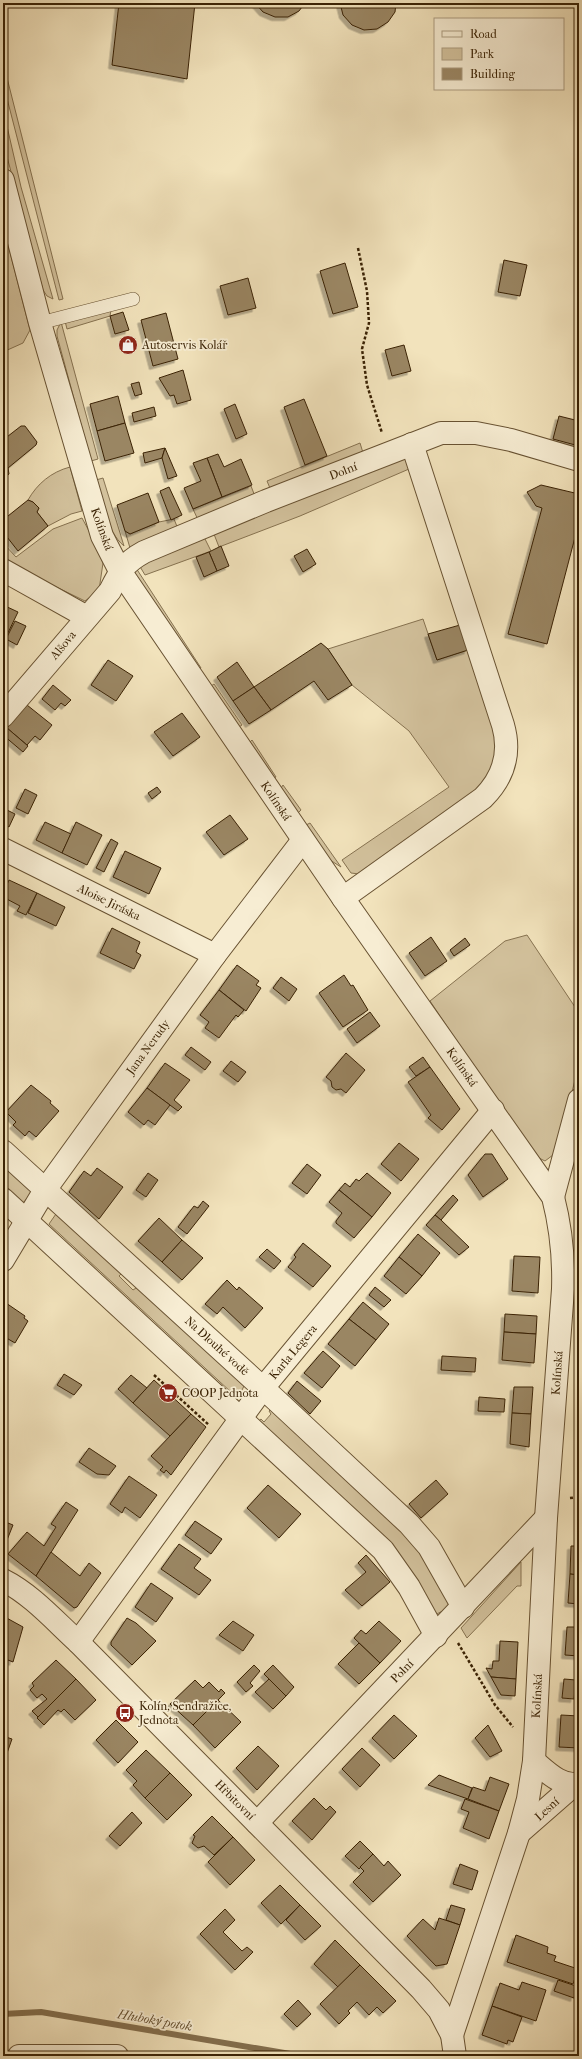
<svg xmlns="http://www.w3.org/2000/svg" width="582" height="2059" font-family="'IM FELL French Canon',serif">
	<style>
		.green { fill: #d3c29d; stroke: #867250 }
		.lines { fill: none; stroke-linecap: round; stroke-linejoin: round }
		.stream { stroke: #836e4d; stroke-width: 6 }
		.building { fill: #9a8664; stroke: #3a2204; filter: url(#shadow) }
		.service-casing { stroke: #685232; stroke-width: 14 }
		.minor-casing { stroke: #685232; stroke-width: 24 }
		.path { stroke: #3a2204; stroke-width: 2.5; stroke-dasharray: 3 2; stroke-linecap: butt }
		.service { stroke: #f7edd3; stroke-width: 13 }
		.minor { stroke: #f7edd3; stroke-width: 22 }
		.labels { text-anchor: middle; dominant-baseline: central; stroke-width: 3.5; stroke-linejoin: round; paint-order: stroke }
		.poi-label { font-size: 12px; fill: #3a2204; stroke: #f7edd3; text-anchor: start }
		.street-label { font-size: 12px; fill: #3a2204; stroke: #f7edd3 }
		.water-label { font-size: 13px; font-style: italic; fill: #644e2e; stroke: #f7edd3 }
	</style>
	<defs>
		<filter id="shadow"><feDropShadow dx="-3.5" dy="3.5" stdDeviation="0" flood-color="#0004"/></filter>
	</defs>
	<rect width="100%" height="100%" fill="#f2e3bc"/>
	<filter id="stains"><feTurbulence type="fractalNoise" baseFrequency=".005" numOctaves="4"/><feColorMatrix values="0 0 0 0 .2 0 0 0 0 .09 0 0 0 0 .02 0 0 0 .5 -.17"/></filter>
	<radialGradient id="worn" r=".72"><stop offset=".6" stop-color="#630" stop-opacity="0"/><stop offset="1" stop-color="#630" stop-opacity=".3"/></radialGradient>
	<g class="green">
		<polygon points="3,62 63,299 59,300 3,83"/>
		<polygon points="3,109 21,187 53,299 47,296 43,290 3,142"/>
		<polygon points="3,225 30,330 23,343 3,352"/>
		<polygon points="111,310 110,316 67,329 65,321"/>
		<polygon points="61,322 98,459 91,461 57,336 57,330"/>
		<polygon points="360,443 364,456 272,493 267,481"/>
		<polygon points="405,454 409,469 300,516 219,547 212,529"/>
		<path d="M 70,467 L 82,511 L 71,514 L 48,526 L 37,512 L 39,508 L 33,502 L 28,500 C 37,484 51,472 70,467 Z"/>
		<path d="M 103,478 L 124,546 C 106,531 103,501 96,480 Z"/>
		<polygon points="251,486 256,499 199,522 193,509"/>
		<polygon points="82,518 95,542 103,563 99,590 85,601 3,561 3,543 16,557 53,529"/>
		<polygon points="174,519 178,529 130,548 125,531 130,534 159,522"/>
		<polygon points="202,533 211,551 145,575 139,565"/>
		<polygon points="136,568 201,668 198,669 138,586 134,571"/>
		<polygon points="423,619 437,660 468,650 502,738 488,783 359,874 351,873 342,860 449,787 409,731 352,685 328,649"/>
		<polygon points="214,684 242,725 239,727 211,686"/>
		<polygon points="252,740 276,777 274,778 250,742"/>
		<polygon points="283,785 301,810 298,813 281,788"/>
		<polygon points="310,823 341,867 330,860 306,825"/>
		<polygon points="527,935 579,1013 579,1064 557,1152 545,1161 533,1155 430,1001 505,941"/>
		<polygon points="3,1161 30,1187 31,1193 24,1202 20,1204 3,1193"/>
		<polygon points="58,1211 124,1271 119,1276 133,1290 139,1286 243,1383 244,1386 240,1394 236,1395 232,1393 49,1224"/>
		<polygon points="272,1408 421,1546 451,1602 448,1608 435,1615 255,1424 261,1419 264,1422 271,1414 269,1411"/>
		<polygon points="521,1562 521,1586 517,1586 467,1638 461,1628"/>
	</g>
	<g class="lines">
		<polyline class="stream" points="3,2014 41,2012 302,2056"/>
	</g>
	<g class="building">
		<polygon points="119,3 195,3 187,79 112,65"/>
		<polygon points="255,3 305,3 299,11 288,17 275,17 263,12"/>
		<polygon points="340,3 396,3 395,12 388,22 377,29 364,30 352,25 343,15"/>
		<polygon points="504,260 527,265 520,296 498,292"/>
		<polygon points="345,263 358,307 333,314 320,271"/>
		<polygon points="248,278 256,308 228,315 220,286"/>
		<polygon points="123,312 129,330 115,334 110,316"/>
		<polygon points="166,313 178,359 153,366 141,320"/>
		<polygon points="404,345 411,371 392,376 385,350"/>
		<polygon points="183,370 191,400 177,404 174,395 170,396 159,378"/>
		<polygon points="139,382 142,394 135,396 131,384"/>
		<polygon points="118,396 125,423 97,431 90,404"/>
		<polygon points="304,399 327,456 305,465 284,407"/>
		<polygon points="235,404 247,434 236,439 224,409"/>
		<polygon points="154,407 156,416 134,422 132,413"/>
		<polygon points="559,416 579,421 579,446 553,439"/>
		<polygon points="125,423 134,453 105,461 97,431"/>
		<polygon points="21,426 25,426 37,442 36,445 8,468 9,474 3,479 3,440"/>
		<polygon points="165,448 162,458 145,463 143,453"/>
		<polygon points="165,448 177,476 168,479 162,458"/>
		<polygon points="218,454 224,467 241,459 252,485 222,497 207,458"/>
		<polygon points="207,458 222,497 193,509 184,488 201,481 193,463"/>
		<polygon points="541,485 579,494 579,522 547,644 508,634 542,508 536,506 527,492"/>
		<polygon points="169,487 182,515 171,520 160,491"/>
		<polygon points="148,493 159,522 130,534 125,531 117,505"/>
		<polygon points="28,500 33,502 39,508 37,512 48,526 18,551 7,537 3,537 3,520"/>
		<polygon points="221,546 229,566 217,571 209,552"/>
		<polygon points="307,549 316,564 303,572 294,556"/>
		<polygon points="209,552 217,571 204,577 196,557"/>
		<polygon points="3,605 18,612 5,639 3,638"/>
		<polygon points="15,621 26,626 17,645 6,639"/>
		<polygon points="460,625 468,650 437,660 428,634"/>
		<polygon points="321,643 328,649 352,685 328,700 314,681 271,710 254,687"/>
		<polygon points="108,660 133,676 116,701 91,685"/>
		<polygon points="237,662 254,687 233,701 217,677"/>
		<polygon points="53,685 71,700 65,706 61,703 55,710 42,699"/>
		<polygon points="254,687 271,710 249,724 233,701"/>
		<polygon points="27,705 52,725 40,740 35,736 27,745 7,728"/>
		<polygon points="182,713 200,737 173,756 154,732"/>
		<polygon points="7,728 28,746 23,752 3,735"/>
		<polygon points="157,787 161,792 152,799 148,793"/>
		<polygon points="25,789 37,795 28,814 16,808"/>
		<polygon points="3,808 15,814 9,827 3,824"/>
		<polygon points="230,815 248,839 224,855 206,832"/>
		<polygon points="45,822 71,834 62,853 36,840"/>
		<polygon points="76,822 102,835 87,865 62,853"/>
		<polygon points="111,839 118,843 104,872 96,868"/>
		<polygon points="125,851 161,868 149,894 113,877"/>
		<polygon points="9,880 37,893 26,915 17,911 20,906 3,897 3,893"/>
		<polygon points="37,893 65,907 56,926 28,913"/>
		<polygon points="112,928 140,942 136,952 141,955 134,969 100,953"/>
		<polygon points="431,937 447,961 425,976 409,953"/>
		<polygon points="465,938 470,945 454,956 450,950"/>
		<polygon points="237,965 259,981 256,985 261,988 246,1011 219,990"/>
		<polygon points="344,975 351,986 353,985 368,1010 343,1027 319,993"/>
		<polygon points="281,977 297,989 289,1001 273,988"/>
		<polygon points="219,990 244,1010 238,1017 236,1015 219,1038 205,1028 209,1022 200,1015"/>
		<polygon points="370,1012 380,1026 357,1043 347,1029"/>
		<polygon points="191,1047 211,1062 205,1070 185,1055"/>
		<polygon points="346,1053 365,1070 346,1093 341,1089 336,1090 332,1087 331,1081 326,1077"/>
		<polygon points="423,1057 430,1067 416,1076 409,1067"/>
		<polygon points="231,1061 246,1072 238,1082 223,1071"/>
		<polygon points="165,1063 190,1080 174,1100 182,1107 178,1111 147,1088"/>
		<polygon points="430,1067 460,1109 442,1130 428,1118 431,1115 408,1082"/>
		<polygon points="31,1085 51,1101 50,1103 59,1111 36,1137 29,1131 25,1136 13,1125 16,1122 6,1112"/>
		<polygon points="147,1088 170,1105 155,1125 148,1120 144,1125 128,1112"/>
		<polygon points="399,1143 419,1159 401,1181 381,1164"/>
		<polygon points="485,1154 492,1154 508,1179 483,1197 468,1175"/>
		<polygon points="307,1164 321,1175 307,1194 292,1183"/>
		<polygon points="97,1168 123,1187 99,1219 69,1192 84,1171 91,1176"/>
		<polygon points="148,1173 158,1180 146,1197 136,1190"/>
		<polygon points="367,1173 391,1193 372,1217 339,1190 345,1183 350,1187 356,1179 359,1181"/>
		<polygon points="339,1190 372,1217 354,1238 336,1223 336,1221 342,1213 329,1202"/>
		<polygon points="453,1195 458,1200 441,1220 435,1215"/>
		<polygon points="203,1201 209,1206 187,1234 178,1227 194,1206 198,1208"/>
		<polygon points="435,1215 441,1220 469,1247 459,1255 426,1225"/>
		<polygon points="159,1218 182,1240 162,1262 138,1241"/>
		<polygon points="418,1234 440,1253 422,1276 399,1257"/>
		<polygon points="182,1240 203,1258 182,1280 162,1262"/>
		<polygon points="303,1243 331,1266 313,1287 288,1267 296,1257 294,1255"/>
		<polygon points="267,1249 281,1261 274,1269 259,1257"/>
		<polygon points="514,1256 540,1257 538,1293 512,1291"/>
		<polygon points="399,1257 422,1276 406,1294 384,1276"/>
		<polygon points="227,1280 237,1290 239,1287 263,1308 245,1328 223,1307 217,1314 205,1304"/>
		<polygon points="375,1287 391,1300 384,1307 369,1295"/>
		<polygon points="363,1302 389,1324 376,1340 349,1319"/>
		<polygon points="6,1303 25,1316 24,1318 28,1321 15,1343 3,1336 3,1307"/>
		<polygon points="505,1314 537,1316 536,1334 504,1332"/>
		<polygon points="349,1319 376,1340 355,1366 328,1344"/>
		<polygon points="504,1332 536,1334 534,1363 502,1360"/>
		<polygon points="323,1351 340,1366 322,1388 304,1373"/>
		<polygon points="442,1356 476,1358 475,1372 441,1370"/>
		<polygon points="64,1374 82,1385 74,1395 57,1385"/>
		<polygon points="131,1375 147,1388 133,1403 118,1389"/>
		<polygon points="154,1380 191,1414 170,1436 133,1403"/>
		<polygon points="297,1381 321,1401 310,1414 288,1393"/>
		<polygon points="514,1387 533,1387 531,1414 512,1413"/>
		<polygon points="479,1397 505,1399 504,1412 478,1411"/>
		<polygon points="512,1413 531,1414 529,1447 510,1444"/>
		<polygon points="191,1414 206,1427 171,1475 166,1470 164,1473 160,1470 163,1467 151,1456"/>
		<polygon points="89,1448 116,1466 109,1475 97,1474 79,1462"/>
		<polygon points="129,1476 157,1495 140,1518 125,1507 122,1513 110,1504"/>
		<polygon points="436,1480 448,1494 421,1518 409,1504"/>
		<polygon points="268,1485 301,1514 279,1538 247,1508"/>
		<polygon points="66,1502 78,1510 36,1576 8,1554 27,1532 44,1546 56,1527 51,1524"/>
		<polygon points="3,1521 13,1525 3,1550"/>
		<polygon points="195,1521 222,1539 211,1554 185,1535"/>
		<polygon points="179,1544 201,1559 194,1568 211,1580 199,1595 161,1569"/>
		<polygon points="571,1546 579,1546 579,1575 570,1574"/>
		<polygon points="51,1552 80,1576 89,1563 101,1573 77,1607 74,1608 36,1576"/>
		<polygon points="366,1555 390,1582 362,1606 345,1590 366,1572 358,1563"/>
		<polygon points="570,1574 579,1575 579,1604 568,1603"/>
		<polygon points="151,1583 173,1598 156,1622 135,1607"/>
		<polygon points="3,1616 23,1627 13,1662 8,1660 6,1663 3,1662"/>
		<polygon points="127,1618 136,1623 156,1641 132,1665 111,1645 111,1642"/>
		<polygon points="233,1621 254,1635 243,1651 219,1635"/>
		<polygon points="379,1621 401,1641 380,1663 354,1638 361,1630 366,1634"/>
		<polygon points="567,1627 579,1627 579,1656 565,1655"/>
		<polygon points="500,1641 518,1642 516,1679 491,1677 486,1668 492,1669 493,1661 499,1661"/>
		<polygon points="359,1643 380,1663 359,1684 338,1664"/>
		<polygon points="56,1660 76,1679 38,1717 32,1711 47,1699 42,1694 37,1698 30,1690 34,1686 32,1683"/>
		<polygon points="254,1665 260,1671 250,1683 253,1686 246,1692 237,1682"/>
		<polygon points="273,1665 294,1687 286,1696 264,1674"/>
		<polygon points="491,1677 516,1679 515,1696 501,1695"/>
		<polygon points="76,1679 96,1700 75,1720 64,1709 61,1712 58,1710 44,1725 37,1718"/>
		<polygon points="269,1679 286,1696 273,1709 255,1692"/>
		<polygon points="564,1679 576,1680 574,1699 562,1698"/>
		<polygon points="195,1680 203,1688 209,1682 219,1692 221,1689 225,1693 193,1725 170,1704"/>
		<polygon points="218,1700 241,1722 215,1748 193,1725"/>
		<polygon points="394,1715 417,1736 394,1759 372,1738"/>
		<polygon points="561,1715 579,1716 579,1748 559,1747"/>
		<polygon points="116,1720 138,1742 118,1763 96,1740"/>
		<polygon points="488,1725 502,1751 490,1757 475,1738"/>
		<polygon points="3,1736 12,1739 6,1756 3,1754"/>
		<polygon points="258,1746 279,1766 257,1790 236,1768"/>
		<polygon points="362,1748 380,1765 360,1787 342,1769"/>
		<polygon points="146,1750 170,1773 145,1798 133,1785 137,1781 126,1770"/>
		<polygon points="170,1773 192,1795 167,1820 145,1798"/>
		<polygon points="439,1775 472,1788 468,1799 428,1785"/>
		<polygon points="490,1777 509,1784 499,1811 468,1799 473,1787 485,1791"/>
		<polygon points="314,1798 326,1810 330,1806 336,1812 312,1840 292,1821"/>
		<polygon points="465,1799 499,1811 489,1839 463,1828 469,1812 461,1809"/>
		<polygon points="132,1812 142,1823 120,1846 109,1836"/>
		<polygon points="212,1816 233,1837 214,1855 204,1846 198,1848 192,1843 195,1836 193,1835"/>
		<polygon points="233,1837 255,1860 230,1885 208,1862"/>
		<polygon points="360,1841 373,1854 359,1869 345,1856"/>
		<polygon points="373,1854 384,1866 388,1861 401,1875 373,1902 353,1882 364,1871 360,1867"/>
		<polygon points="460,1864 478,1871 472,1890 453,1884"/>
		<polygon points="280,1885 300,1905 281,1924 261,1903"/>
		<polygon points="300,1905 321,1926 305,1940 286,1920"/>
		<polygon points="451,1905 465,1909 460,1925 446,1920"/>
		<polygon points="225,1909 235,1920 223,1932 242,1951 247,1947 253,1952 235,1970 200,1934"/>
		<polygon points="439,1918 460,1925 447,1964 436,1966 407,1936 423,1919 435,1930"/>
		<polygon points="516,1935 548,1947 547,1953 556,1956 554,1961 578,1969 573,1984 507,1962"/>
		<polygon points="335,1940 360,1965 338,1987 314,1964"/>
		<polygon points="360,1965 396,2001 383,2013 377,2007 369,2015 357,2002 348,2011 350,2013 339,2024 320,2004"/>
		<polygon points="558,1980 579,1987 579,1995 575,1994 574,1998 554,1991"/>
		<polygon points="522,1982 546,1990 536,2021 492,2006 500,1983 519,1990"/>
		<polygon points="298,2000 311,2014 297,2027 284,2014"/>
		<polygon points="492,2006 522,2017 513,2042 508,2040 507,2044 482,2035"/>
	</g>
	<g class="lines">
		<g class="service-casing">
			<polyline id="service" points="40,323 133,299"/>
		</g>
		<g class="minor-casing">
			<g id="minor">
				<path d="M 3,180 L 40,323 L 102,536 L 120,571 L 343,898 L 553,1197 C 561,1228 564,1257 563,1289 L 546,1518 L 534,1761 L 528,1799 L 519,1833 L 452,2035"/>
				<polyline points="3,570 87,617"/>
				<path d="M 3,716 L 110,591 C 120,571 124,563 144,552 L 266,501 L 441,433 L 476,433 L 511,440 L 579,460"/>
				<polyline points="3,849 215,955"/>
				<path d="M 343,898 L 483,798 C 504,777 511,753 503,725 L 412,444"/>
				<polyline points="3,1151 276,1400 409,1524 429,1547 463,1607"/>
				<polyline points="553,1197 579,1100"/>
				<polyline points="3,1199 383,1550 409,1587 436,1636"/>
				<polyline points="3,1260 45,1190 215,955 303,840"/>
				<path d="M 3,1580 C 31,1594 54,1620 78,1642 L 421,1989 L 439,2010 L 452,2035 L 455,2056"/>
				<polyline points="78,1642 263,1388 493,1110"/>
				<path d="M 534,1761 C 546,1771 562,1788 579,1783"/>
				<polyline points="257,1823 546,1518"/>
				<polyline points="519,1833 575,1784"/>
				<polyline points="19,2056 117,2056"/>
			</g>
		</g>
		<g class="path">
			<polyline points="358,248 367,291 369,323 362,349 367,385 382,433"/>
			<polyline points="154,1375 209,1425"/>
			<polyline points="570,1498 579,1497"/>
			<polyline points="458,1643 495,1705 513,1727"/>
		</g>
		<use href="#service" class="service"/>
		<use href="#minor" class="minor"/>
	</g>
	<defs>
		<g id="shop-disc" transform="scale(1)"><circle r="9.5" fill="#8f2418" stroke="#f7edd3"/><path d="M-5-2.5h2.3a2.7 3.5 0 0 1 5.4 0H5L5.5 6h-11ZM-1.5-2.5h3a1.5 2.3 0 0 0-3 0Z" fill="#fff"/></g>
		<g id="supermarket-disc" transform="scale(1)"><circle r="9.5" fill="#8f2418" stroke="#f7edd3"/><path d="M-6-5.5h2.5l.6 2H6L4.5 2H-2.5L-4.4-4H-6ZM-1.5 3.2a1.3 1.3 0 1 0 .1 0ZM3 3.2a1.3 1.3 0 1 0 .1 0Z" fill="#fff"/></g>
		<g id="bus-disc" transform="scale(1)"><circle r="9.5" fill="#8f2418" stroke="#f7edd3"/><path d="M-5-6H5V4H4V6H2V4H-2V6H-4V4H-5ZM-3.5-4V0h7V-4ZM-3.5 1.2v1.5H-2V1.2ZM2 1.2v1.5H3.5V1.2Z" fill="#fff"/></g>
	</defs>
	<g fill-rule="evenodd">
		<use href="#shop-disc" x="128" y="345"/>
		<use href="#supermarket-disc" x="168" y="1393"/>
		<use href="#bus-disc" x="125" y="1713"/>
	</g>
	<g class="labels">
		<g class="poi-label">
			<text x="142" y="345">Autoservis Kolář</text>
			<text x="182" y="1393">COOP Jednota</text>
			<text x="139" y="1706">Kolín, Sendražice,<tspan x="139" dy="14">Jednota</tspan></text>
		</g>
		<g class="street-label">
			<text transform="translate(343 471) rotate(-21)">Dolní</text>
			<text transform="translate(102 529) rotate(70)">Kolínská</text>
			<text transform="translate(63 645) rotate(-50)">Alšova</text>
			<text transform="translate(276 801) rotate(56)">Kolínská</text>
			<text transform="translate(109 902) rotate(26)">Aloise Jiráska</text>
			<text transform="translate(148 1047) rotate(-54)">Jana Nerudy</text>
			<text transform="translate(462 1067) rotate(55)">Kolínská</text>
			<text transform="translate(217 1346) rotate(42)">Na Dlouhé vodě</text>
			<text transform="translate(293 1352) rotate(-50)">Karla Legera</text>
			<text transform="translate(557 1373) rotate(-86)">Kolínská</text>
			<text transform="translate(402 1671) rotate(-46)">Polní</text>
			<text transform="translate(537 1696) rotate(-87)">Kolínská</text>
			<text transform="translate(235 1800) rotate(45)">Hřbitovní</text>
			<text transform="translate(547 1809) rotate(-42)">Lesní</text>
		</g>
		<g class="water-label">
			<text transform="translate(155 2020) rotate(10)">Hluboký potok</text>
		</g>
	</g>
	<rect width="582" height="2059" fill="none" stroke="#f2e3bc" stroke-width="16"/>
	<rect x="4" y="4" width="574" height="2051" fill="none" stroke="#3a2204" stroke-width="2"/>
	<rect x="8" y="8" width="566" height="2043" fill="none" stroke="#3a2204"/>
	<rect x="434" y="18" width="130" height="72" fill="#f7edd3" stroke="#ab9c80"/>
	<rect x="442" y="31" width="20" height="6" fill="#f7edd3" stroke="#ab9c80"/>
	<text x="470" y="38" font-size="12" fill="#3a2204">Road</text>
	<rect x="442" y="48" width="20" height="12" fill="#d3c29d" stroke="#ab9c80"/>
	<text x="470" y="58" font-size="12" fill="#3a2204">Park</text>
	<rect x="442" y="68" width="20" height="12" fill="#9a8664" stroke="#ab9c80"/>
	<text x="470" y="78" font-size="12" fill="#3a2204">Building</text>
	<rect width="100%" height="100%" filter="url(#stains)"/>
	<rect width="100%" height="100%" fill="url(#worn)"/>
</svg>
